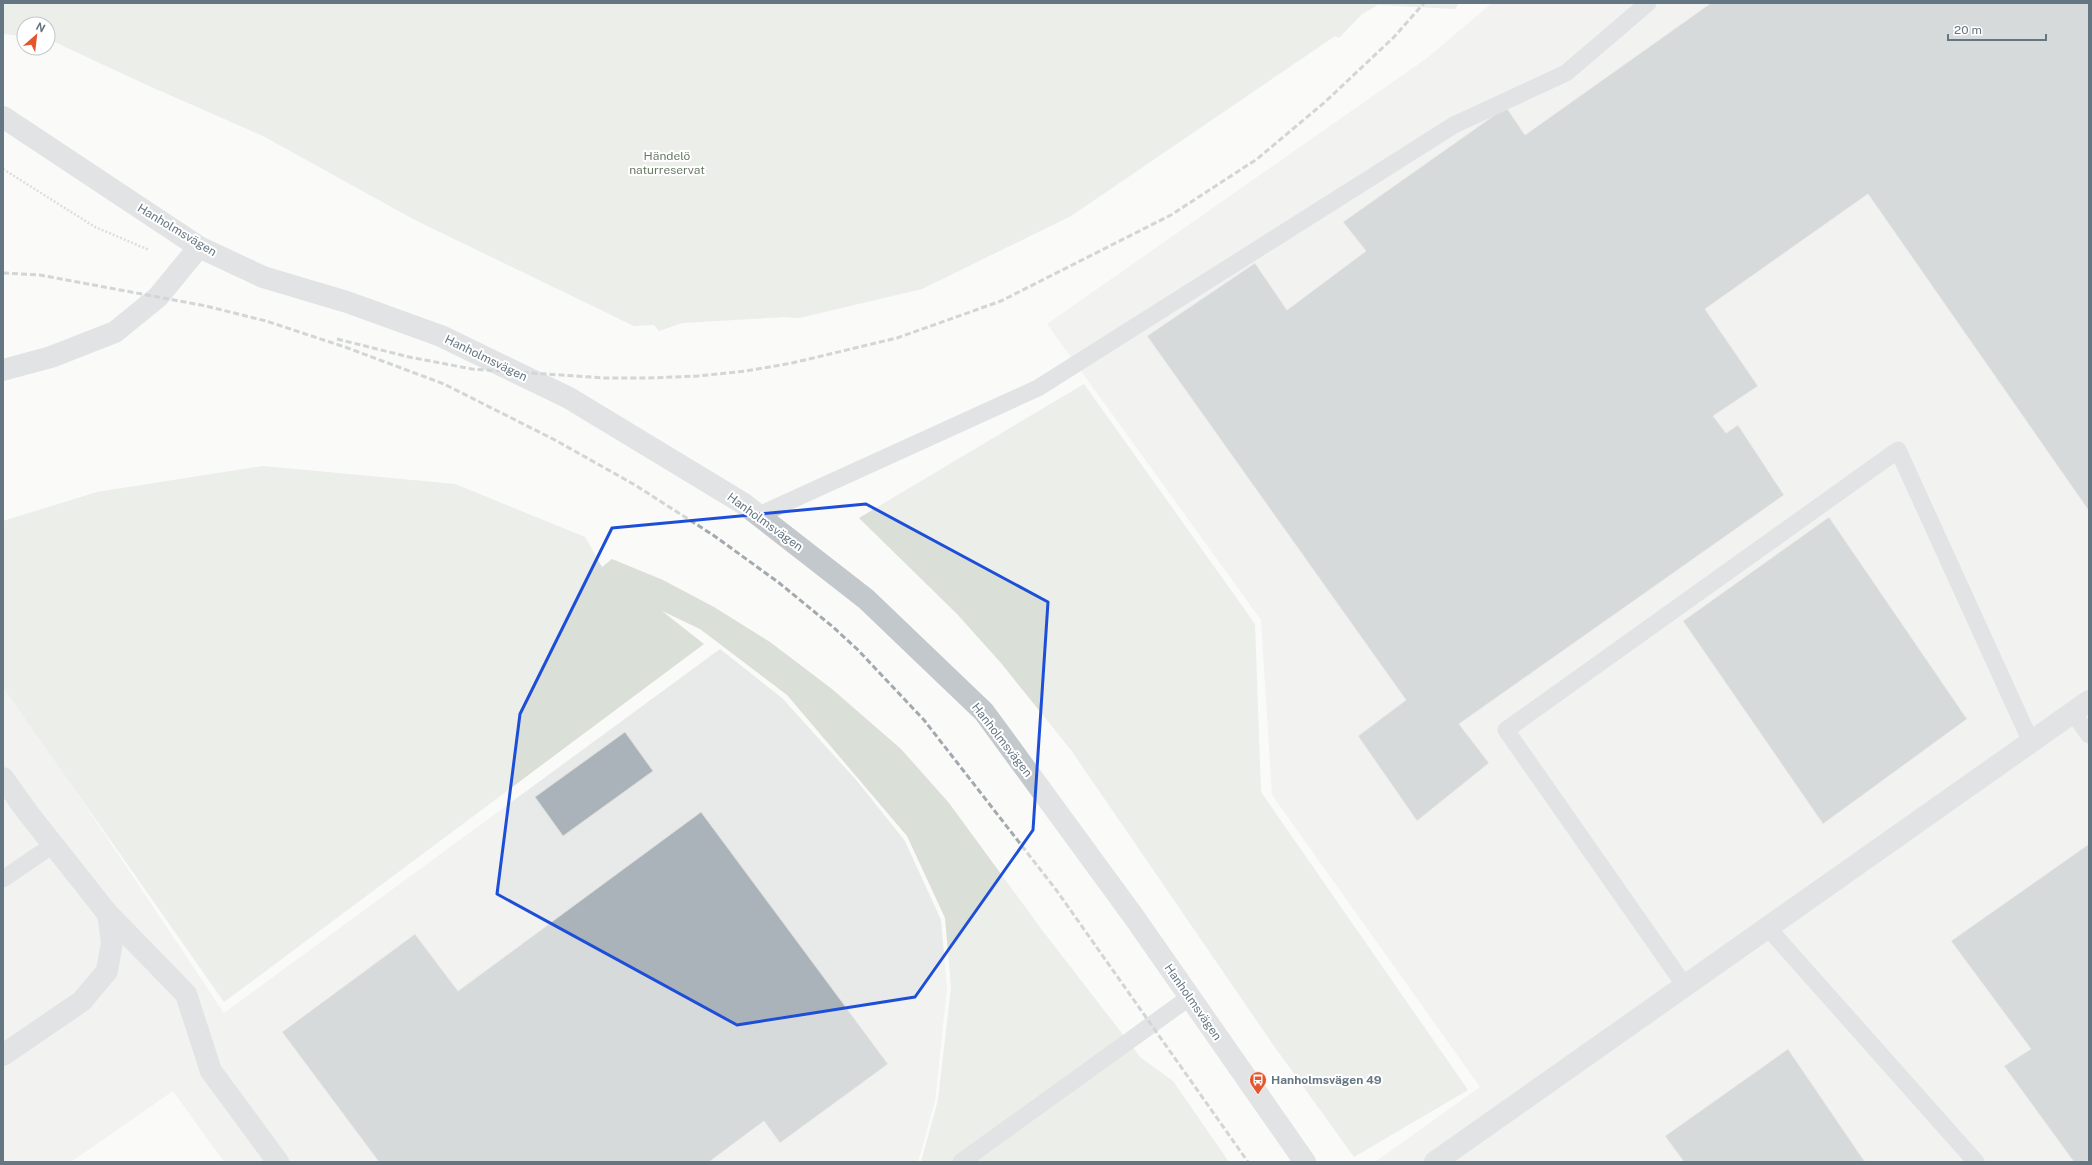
<svg xmlns="http://www.w3.org/2000/svg" width="2092" height="1165" font-family="'Public Sans',sans-serif">
	<style>
		.built { fill: #e8e9e9 }
		.green { fill: #dadfd7 }
		.building { fill: #aab3b9; stroke: #dcdcda }
		.lines { fill: none; stroke-linecap: round; stroke-linejoin: round }
		.path { stroke: #bbbfc2; stroke-width: 2.5; stroke-dasharray: 2 2; stroke-linecap: butt }
		.service { stroke: #c3c8cc; stroke-width: 17 }
		.minor { stroke: #c3c8cc; stroke-width: 22 }
		.rail { stroke: #a2aab0; stroke-width: 3; stroke-dasharray: 6 3; stroke-linecap: butt }
		.marked { fill: none; stroke: #1d4ed8; stroke-width: 3; stroke-linejoin: round }
		.labels { text-anchor: middle; dominant-baseline: central; stroke-width: 4; stroke-linejoin: round; paint-order: stroke }
		.park-label { font-size: 12px; fill: #687a64; stroke: #fff }
		.street-label { font-size: 12px; fill: #657683; stroke: #fff }
		.poi-label { font-size: 12px; font-weight: bold; fill: #657683; stroke: #fff; text-anchor: start }
	</style>
	<rect width="100%" height="100%" fill="#fafaf8"/>
	<g class="built">
		<polygon points="1492,3 2089,3 2089,1162 1375,1162 1480,1087 1272,795 1261,620 1047,324 1427,58"/>
		<polygon points="720,649 782,698 857,781 905,841 941,920 947,989 935,1101 918,1162 224,1162 173,1091 71,1162 3,1162 3,682 224,1013"/>
	</g>
	<g class="green">
		<polygon points="3,3 1459,3 1455,9 1378,5 1362,14 1339,38 1335,36 1071,216 922,289 799,318 784,317 682,323 659,331 654,325 634,326 415,220 263,136 147,85 48,39 48,24 24,24 24,36 3,34"/>
		<polygon points="1084,384 1255,624 1261,792 1468,1090 1354,1157 1274,1046 1071,750 1001,663 957,614 859,518"/>
		<polygon points="263,466 455,484 585,537 602,567 612,559 663,580 714,607 770,642 832,689 901,749 949,803 1042,930 1141,1058 1173,1081 1229,1162 921,1162 938,1100 951,987 945,918 907,836 787,695 700,629 662,611 704,644 224,1002 3,687 3,521 97,492"/>
	</g>
	<g class="building">
		<polygon points="1711,3 2089,3 2089,511 1868,194 1705,309 1758,386 1713,416 1726,433 1738,425 1784,495 1459,724 1489,763 1417,821 1358,736 1406,700 1147,336 1255,263 1287,310 1366,251 1343,222 1506,107 1525,135"/>
		<polygon points="1829,517 1967,719 1823,824 1683,621"/>
		<polygon points="625,732 653,771 563,836 535,797"/>
		<polygon points="701,812 888,1064 780,1143 764,1121 709,1162 379,1162 282,1032 415,934 458,991"/>
		<polygon points="2089,844 2089,1161 2074,1162 2004,1066 2031,1049 1951,941"/>
		<polygon points="1788,1049 1865,1162 1684,1162 1665,1136"/>
	</g>
	<g class="lines">
		<polyline class="path" points="3,169 95,227 149,250"/>
		<g class="service">
			<polyline points="759,515 1038,388 1454,125 1566,73 1648,3"/>
			<polyline points="2073,713 2089,735"/>
			<polyline points="3,879 53,845"/>
			<polyline points="1768,928 1976,1162"/>
			<polyline points="1685,986 1506,730 1898,450 2031,742"/>
			<polyline points="961,1162 1190,997"/>
		</g>
		<g class="minor">
			<polyline points="3,117 199,247 263,277 347,302 441,336 569,398 744,504 866,599 984,712 1134,917 1305,1162"/>
			<polyline points="3,370 51,357 115,332 158,297 199,247"/>
			<polyline points="3,778 28,813 108,914 112,942 107,971 82,1001 3,1055"/>
			<polyline points="108,914 186,994 211,1071 278,1162"/>
			<polyline points="1435,1162 2089,701"/>
		</g>
		<g class="rail">
			<polyline points="3,273 40,275 206,306 266,321 345,347 444,384 555,440 635,485 713,535 778,582 833,627 857,649 924,720 1057,891 1248,1162"/>
			<polyline points="337,339 409,357 472,369 605,378 648,378 698,376 746,371 792,363 897,338 1001,301 1171,215 1257,159 1325,102 1394,37 1424,3"/>
		</g>
	</g>
	<path d="M0 0H2092V1165H0ZM 866,504 L 1048,602 L 1033,830 L 915,997 L 737,1025 L 497,894 L 520,714 L 612,528 Z" fill="#fafaf8" fill-opacity=".55" fill-rule="evenodd"/>
	<path class="marked" d="M 866,504 L 1048,602 L 1033,830 L 915,997 L 737,1025 L 497,894 L 520,714 L 612,528 Z"/>
	<defs>
		<g id="bus-pin" transform="scale(0.9)"><path d="M0 17L-7.5 6A9.5 9.5 0 1 1 7.5 6Z" fill="#e4572e" stroke="#fff"/><path d="M-5-6H5V4H4V6H2V4H-2V6H-4V4H-5ZM-3.5-4V0h7V-4ZM-3.5 1.2v1.5H-2V1.2ZM2 1.2v1.5H3.5V1.2Z" fill="#fff"/></g>
	</defs>
	<g fill-rule="evenodd">
		<use href="#bus-pin" x="1258" y="1080"/>
	</g>
	<g class="labels">
		<g class="park-label">
			<text x="667" y="156">Händelö<tspan x="667" dy="14">naturreservat</tspan></text>
		</g>
		<g class="street-label">
			<text transform="translate(177 230) rotate(31)">Hanholmsvägen</text>
			<text transform="translate(486 358) rotate(26)">Hanholmsvägen</text>
			<text transform="translate(765 522) rotate(36)">Hanholmsvägen</text>
			<text transform="translate(1002 740) rotate(52)">Hanholmsvägen</text>
			<text transform="translate(1193 1002) rotate(55)">Hanholmsvägen</text>
		</g>
		<g class="poi-label">
			<text x="1271" y="1080">Hanholmsvägen 49</text>
		</g>
	</g>
	<rect width="2092" height="1165" fill="none" stroke="#657683" stroke-width="8"/>
	<g transform="translate(36 36) rotate(28)"><circle r="19" fill="#ffffff" stroke="#c1c8cd"/>
	<path d="M0-3L7 15L0 10L-7 15Z" fill="#e4572e"/>
	<text y="-6" font-size="11" font-weight="bold" text-anchor="middle" fill="#657683">N</text>
	</g>
	<path d="M1948 34v6h98v-6" fill="none" stroke="#657683" stroke-width="2"/>
	<text x="1954" y="34" font-size="12" fill="#657683" stroke="#ffffff" stroke-width="3" paint-order="stroke">20 m</text>
</svg>
